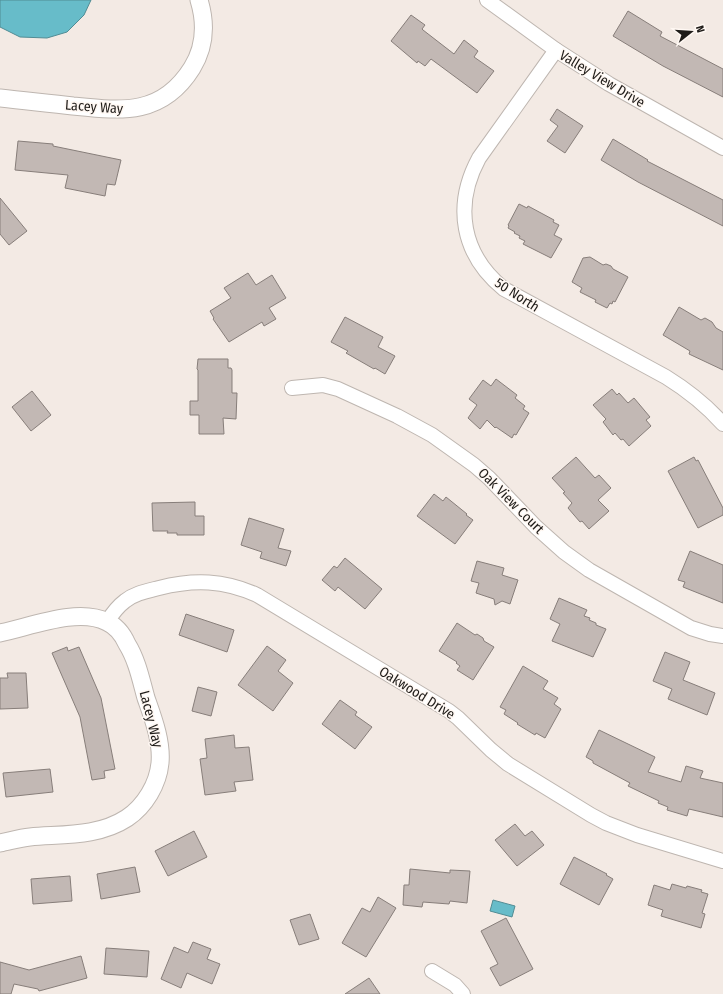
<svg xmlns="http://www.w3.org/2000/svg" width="723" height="994" font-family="'Fira Sans Condensed',sans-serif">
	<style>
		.water { fill: #67bcc9; stroke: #518c94 }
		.building { fill: #c2b8b4; stroke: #877e7a }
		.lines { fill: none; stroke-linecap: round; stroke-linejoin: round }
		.minor-casing { stroke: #beb6b0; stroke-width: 16 }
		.tertiary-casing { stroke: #beb6b0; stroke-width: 19 }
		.minor { stroke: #fff; stroke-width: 14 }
		.tertiary { stroke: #fff; stroke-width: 17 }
		.labels { text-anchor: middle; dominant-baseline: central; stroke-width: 3; stroke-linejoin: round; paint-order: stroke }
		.street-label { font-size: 14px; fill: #1f1c19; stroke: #fff8f3 }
	</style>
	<rect width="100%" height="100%" fill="#f3eae4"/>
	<g class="water">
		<polygon points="0,0 91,0 84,15 67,32 47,38 20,37 0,27"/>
		<polygon points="493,900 515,906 512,917 490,911"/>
	</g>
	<g class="building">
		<polygon points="628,11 662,32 660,36 723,69 723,97 663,66 613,36"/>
		<polygon points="411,15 425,25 422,29 423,30 454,54 464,40 478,51 474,57 494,71 477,93 431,59 425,66 418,61 417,63 391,41"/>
		<polygon points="557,109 583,126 565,153 547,141 558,126 550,120"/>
		<polygon points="613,139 648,160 647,161 723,200 723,226 638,182 601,160"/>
		<polygon points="18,141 53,144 53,146 121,160 115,185 107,184 105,196 65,188 68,175 15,170"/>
		<polygon points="0,198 27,231 9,245 0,234"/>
		<polygon points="519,204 527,208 528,206 554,220 553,222 559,225 554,235 562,239 551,258 523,244 525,241 519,238 520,236 514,233 515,232 508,228 509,226 508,225"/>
		<polygon points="590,257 603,265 606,264 611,266 613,269 628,277 615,302 613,301 612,304 610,303 607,308 595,302 596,300 580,292 582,288 572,282 583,258"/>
		<polygon points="248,273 256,285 272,275 286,298 269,308 276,319 264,326 262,322 229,342 213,319 214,318 210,311 231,298 224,288"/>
		<polygon points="679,307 701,320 705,318 712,322 716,328 723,332 723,370 689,354 690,351 663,335"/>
		<polygon points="345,317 383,337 378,347 395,356 385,374 375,368 374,369 346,353 348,351 331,342"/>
		<polygon points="198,359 228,359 228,368 231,368 232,370 232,393 237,393 236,419 223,418 224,434 199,434 199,415 190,415 190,401 198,401 198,370 197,369"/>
		<polygon points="496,379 517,395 515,398 525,406 523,409 529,413 516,435 514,434 512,438 496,427 495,428 487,420 480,429 468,418 477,405 469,399 483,380 491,386"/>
		<polygon points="612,389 617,395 619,393 628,403 634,398 650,417 646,420 651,426 629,446 623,439 621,440 615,433 613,435 603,422 606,419 593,405"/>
		<polygon points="32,391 51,415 31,431 12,407"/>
		<polygon points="576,457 595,478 599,475 611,488 598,500 609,511 589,529 582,521 580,522 568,508 572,503 563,493 565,492 552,478"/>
		<polygon points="694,457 696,461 698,460 723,508 723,515 698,528 668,471"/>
		<polygon points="434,494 443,501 446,497 467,514 466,515 473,520 455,544 417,516"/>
		<polygon points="195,502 195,516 204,516 204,535 177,535 177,533 167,533 168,531 153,531 152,503"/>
		<polygon points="249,518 284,529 278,548 291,551 286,566 260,558 262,552 241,545"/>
		<polygon points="690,551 723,565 723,603 683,587 685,582 678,580"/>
		<polygon points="345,558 382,589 365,609 338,587 335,591 322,580 334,566 337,568"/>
		<polygon points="477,561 504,568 502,575 518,580 510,604 502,601 495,605 494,599 476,593 479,583 471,581"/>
		<polygon points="559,598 587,610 584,616 590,618 589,620 596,623 596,625 606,629 593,657 552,641 560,624 550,619"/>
		<polygon points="186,614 234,630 227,652 179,635"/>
		<polygon points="457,623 475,635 477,634 483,638 484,641 494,647 473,680 457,670 460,666 456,663 457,662 439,651"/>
		<polygon points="267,646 286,660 278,671 293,683 273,711 238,685"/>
		<polygon points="67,647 68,651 79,647 101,698 115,769 104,771 105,778 92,780 80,717 52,653"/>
		<polygon points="665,652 690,662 683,680 715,693 707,715 668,699 672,689 653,681"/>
		<polygon points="523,666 548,681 543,689 558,698 554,704 561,709 545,738 536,733 535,735 517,724 518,723 504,714 506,710 500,707"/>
		<polygon points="7,673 26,673 28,708 0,709 0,678 8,678"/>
		<polygon points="198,687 217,692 211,716 192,711"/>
		<polygon points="340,700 357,712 355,715 372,727 355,749 322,724"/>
		<polygon points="599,730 655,757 648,772 681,782 686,766 703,771 700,778 723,783 723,817 689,809 687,816 667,810 668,807 658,803 659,801 628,786 630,783 593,763 593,761 586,757"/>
		<polygon points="234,735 235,748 249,747 253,780 234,782 236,791 205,795 200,759 207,758 205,739"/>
		<polygon points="50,769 53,792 6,797 3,773"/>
		<polygon points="515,824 525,836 532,831 544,845 517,866 495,840"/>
		<polygon points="194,831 207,857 168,876 155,851"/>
		<polygon points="574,857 607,874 606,875 613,879 599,905 560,884"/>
		<polygon points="135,867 140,892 101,899 97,874"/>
		<polygon points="410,869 450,873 450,870 470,871 467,903 450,901 449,904 423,902 422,907 403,905 404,885 409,885"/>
		<polygon points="70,876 72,901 33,904 31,879"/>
		<polygon points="672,884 686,888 687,886 702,890 701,892 708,894 702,913 705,914 701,928 661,916 663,910 648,905 654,885 670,890"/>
		<polygon points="378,897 396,908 366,957 342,943 362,908 370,912"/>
		<polygon points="310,914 319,939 299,945 290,920"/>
		<polygon points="506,918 533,969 500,986 490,968 498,964 481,931"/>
		<polygon points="193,942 211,949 207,959 220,964 212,984 187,973 181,988 161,979 174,947 188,953"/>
		<polygon points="106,948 149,951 147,977 104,974"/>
		<polygon points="81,956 87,978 39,991 38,989 14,984 11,994 0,994 0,962 29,970"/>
		<polygon points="369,978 380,994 345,994"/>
	</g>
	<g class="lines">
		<g class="minor-casing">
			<g id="minor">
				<polyline points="487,0 556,50 609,84 723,148"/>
				<path d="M 556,50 L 479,158 C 453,206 462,255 504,289 L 666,377 C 687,390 706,405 723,424"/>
				<polyline points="292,388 323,385 338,389 397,416 432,435 474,465 489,478 536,527 564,552 589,570 691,628 710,634 723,636"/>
				<path d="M 107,622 C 112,614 117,607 125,601 C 135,593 147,591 159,588 C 194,579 224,580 257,595 L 449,711 L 458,718 L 491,750 L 508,764 L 591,815 L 606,823 L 637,835 L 723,861"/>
				<polyline points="432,971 455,985 463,994"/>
			</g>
		</g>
		<g class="tertiary-casing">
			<g id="tertiary">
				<path d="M 0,98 C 24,101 49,103 73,106 C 122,111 162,116 192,68 C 205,47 206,23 199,0"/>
				<path d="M 0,633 C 30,627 78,607 107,622 C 116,626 123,635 127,644 C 137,660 141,680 146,698 C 153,718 162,741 160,763 C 158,784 145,806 127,818 C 98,837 62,834 30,837 C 20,838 10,841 0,843"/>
			</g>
		</g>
		<use href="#minor" class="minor"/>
		<use href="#tertiary" class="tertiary"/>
	</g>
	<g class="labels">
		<g class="street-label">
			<text transform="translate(602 79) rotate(31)">Valley View Drive</text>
			<text transform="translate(94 107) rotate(4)">Lacey Way</text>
			<text transform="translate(517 295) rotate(33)">50 North</text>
			<text transform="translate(511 501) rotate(45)">Oak View Court</text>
			<text transform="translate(417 693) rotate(32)">Oakwood Drive</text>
			<text transform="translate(151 719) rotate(76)">Lacey Way</text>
		</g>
	</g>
	<g transform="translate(691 32) rotate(73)" stroke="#fff8f3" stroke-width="3" paint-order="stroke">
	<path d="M0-3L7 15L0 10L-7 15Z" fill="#1f1c19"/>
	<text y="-6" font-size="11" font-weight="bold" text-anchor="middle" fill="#1f1c19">N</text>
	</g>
</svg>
